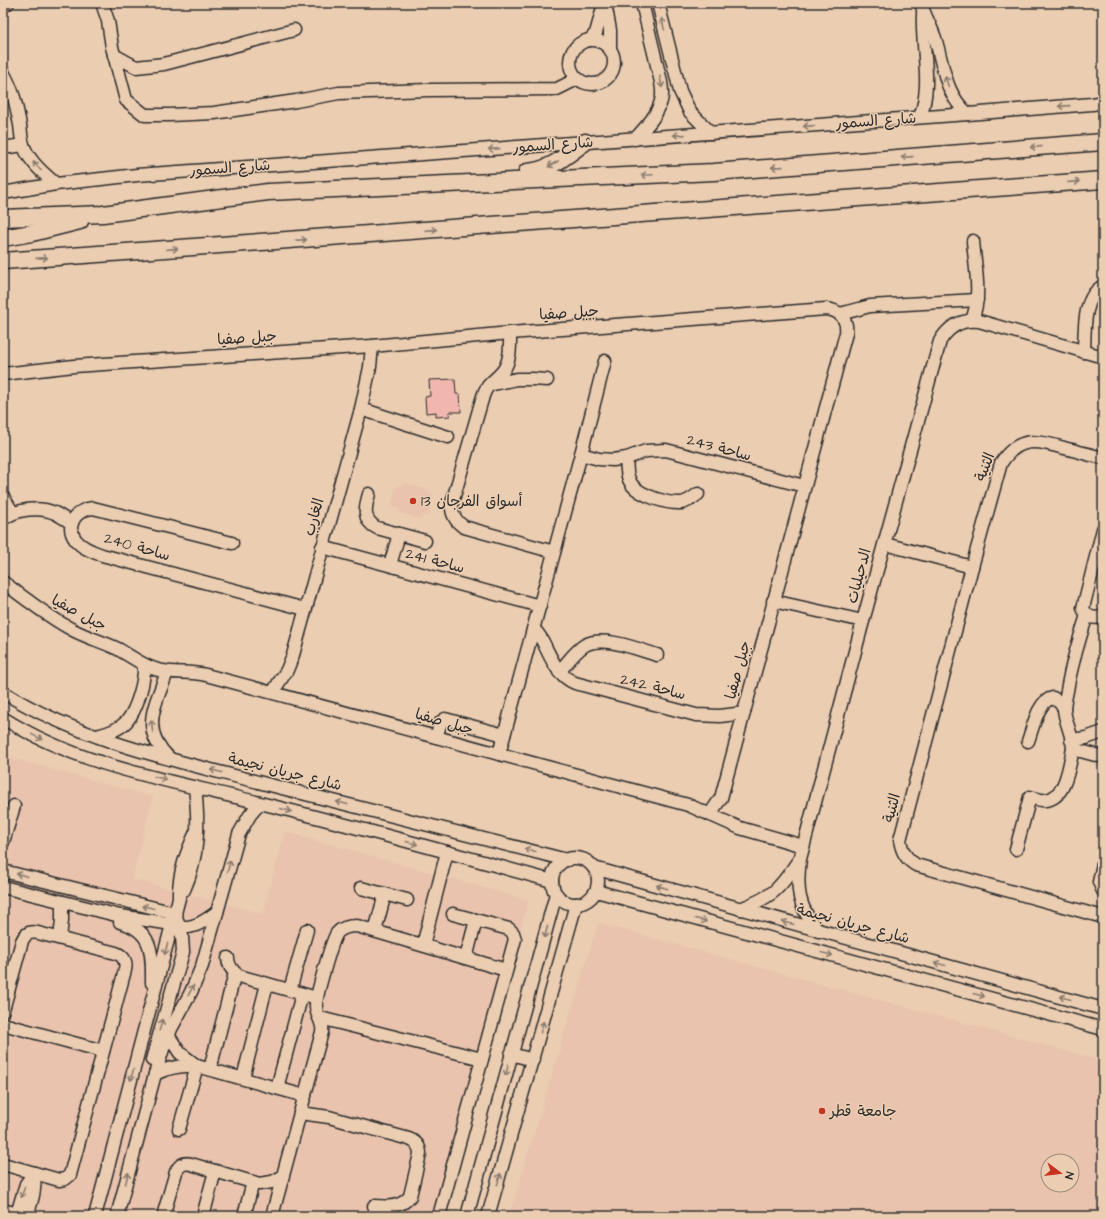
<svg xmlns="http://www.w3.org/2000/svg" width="1106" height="1219" font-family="'Architects Daughter','Playpen Sans Arabic',sans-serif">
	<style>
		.built { fill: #e9c3ae; fill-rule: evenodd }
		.building { fill: #f1b6ae; stroke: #2b2b2b }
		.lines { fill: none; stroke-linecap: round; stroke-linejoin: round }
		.minor-casing { stroke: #2b2b2b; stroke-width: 15 }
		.major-casing { stroke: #2b2b2b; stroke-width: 19 }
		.minor { stroke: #ebcdb2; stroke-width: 12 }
		.major { stroke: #ebcdb2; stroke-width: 16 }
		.oneway { stroke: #8b7c6e }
		.poi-dot { fill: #c8321e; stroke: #ebcdb2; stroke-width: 1.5 }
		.labels { text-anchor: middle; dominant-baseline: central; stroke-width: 3; stroke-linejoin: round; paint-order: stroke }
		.street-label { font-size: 15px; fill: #2b2b2b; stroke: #ebcdb2 }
		.poi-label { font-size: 15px; fill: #2b2b2b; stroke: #ebcdb2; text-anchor: start }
	</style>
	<rect width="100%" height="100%" fill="#ebcdb2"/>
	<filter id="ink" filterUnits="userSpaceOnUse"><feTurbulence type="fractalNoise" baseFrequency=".025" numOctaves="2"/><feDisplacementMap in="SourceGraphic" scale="8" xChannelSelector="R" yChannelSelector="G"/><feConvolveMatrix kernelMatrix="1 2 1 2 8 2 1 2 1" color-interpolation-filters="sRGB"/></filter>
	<g filter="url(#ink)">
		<g class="built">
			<polygon points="404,483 429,490 428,493 434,495 428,517 422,515 421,519 398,512 399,508 391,506 397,485 403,486"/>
			<polygon points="3,756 153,797 132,879 263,914 285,832 528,900 444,1216 3,1216"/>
			<path d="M 598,923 L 1103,1061 L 1103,1216 L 509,1216 ZM 1048,1161 L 1072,1161 L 1072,1185 L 1048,1185 Z"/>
		</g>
		<polygon class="building" points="455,379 456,394 460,394 461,412 449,412 450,416 436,417 436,412 426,413 425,397 430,396 429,380"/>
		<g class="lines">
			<g class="minor-casing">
				<g id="minor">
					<polyline points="102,3 108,21 112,47 126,100 145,115 169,115 214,113 296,101 339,93 429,90 557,89 577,79"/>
					<polyline points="605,3 610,30 610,48"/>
					<polyline points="658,3 680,91 690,112 711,133"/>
					<path d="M 921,3 C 924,15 931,26 935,38 C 944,66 944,93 968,114"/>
					<polyline points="3,6 8,3"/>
					<circle cx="592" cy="62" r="22"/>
					<polyline points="590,40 596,33 604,4"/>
					<polyline points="114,55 136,67 164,64 294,30"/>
					<path d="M 3,72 C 14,92 16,104 20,125 C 21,132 21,140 24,147 C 30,162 44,174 56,184"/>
					<path d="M 920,117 C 933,82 921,49 923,13"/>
					<path d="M 635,139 C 645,128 657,116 661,101 C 663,95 662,88 661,82 L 642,3"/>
					<polyline points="3,148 23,145"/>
					<polyline points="3,193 56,184 137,175 968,114 1092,104 1103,102"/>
					<polyline points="840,314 870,306 977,300"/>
					<path d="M 972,320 C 982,295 975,267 973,241"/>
					<path d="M 510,333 C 510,346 511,360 503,371 C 495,381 487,383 483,396 L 452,503 C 451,514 455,521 464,527 L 554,552"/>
					<path d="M 1084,352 C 1085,331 1082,298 1103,286"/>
					<path d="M 3,374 L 74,366 L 372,346 L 510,333 L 826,309 C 839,310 848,319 846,333 L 721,798 L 710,814"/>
					<polyline points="489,385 517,379 532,379 547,380"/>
					<polyline points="361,409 448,437"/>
					<polyline points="581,454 599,459 613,460 627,458 646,451 666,450 804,486"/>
					<path d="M 627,458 C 626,467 626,477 632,485 C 641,496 668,504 681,503 C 688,502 693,498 698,494"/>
					<path d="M 1103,458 C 1090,455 1077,451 1064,448 C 1037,440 1018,436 1001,463 L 972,567 L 900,840 C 902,852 906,859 916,865 L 1103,917"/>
					<path d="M 369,494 C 365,508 362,520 377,528 L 425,541"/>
					<polyline points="3,497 13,513"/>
					<path d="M 3,519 C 17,509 39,506 55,513 C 61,516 66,520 72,523"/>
					<path d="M 1103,529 L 1083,608 C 1086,617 1094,620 1103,616"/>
					<path d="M 232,543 L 93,508 C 78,509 64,524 75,539 C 80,547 93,552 102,555 L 305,609"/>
					<polyline points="885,544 972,567"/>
					<polyline points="322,547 540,606"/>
					<polyline points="390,565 399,534"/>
					<path d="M 3,582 C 26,599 48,617 73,630 C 88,638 104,642 118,649 C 132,657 143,666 158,670 C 174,674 190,671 206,675 L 688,805 L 740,828 L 803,846"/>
					<polyline points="773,601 863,621"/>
					<path d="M 533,629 C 539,633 541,638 544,644 C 552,660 558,676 575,683 L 696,715 L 720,716 L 744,713"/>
					<path d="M 167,672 C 155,707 139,729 170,759"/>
					<path d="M 559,672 C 567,663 575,651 585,645 C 603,635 637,649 657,655"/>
					<path d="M 3,692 C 82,741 173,760 262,783 C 364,809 466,834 567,860"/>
					<polyline points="274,692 276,687 287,670 293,655 361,409 370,367 372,346"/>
					<path d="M 3,718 C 80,767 173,781 260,803 C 358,827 455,854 552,881"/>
					<path d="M 97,736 C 107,733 119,730 127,721 C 137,709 145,681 144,665"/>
					<polyline points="436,737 441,722 445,719 504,735"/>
					<polyline points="1071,740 1086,738 1103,732"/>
					<path d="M 1028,741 C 1033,728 1038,700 1053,698 L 1059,702 L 1064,708"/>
					<polyline points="1073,749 1103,757"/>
					<polyline points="499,754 581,454 605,361"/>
					<polyline points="3,842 14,806"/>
					<path d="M 1016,849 L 1030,797 C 1035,798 1040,801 1045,800 C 1066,799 1069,765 1073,749 C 1073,735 1065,723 1064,709 C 1064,703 1066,696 1067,691 C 1071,665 1079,640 1087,615"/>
					<circle cx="575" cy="881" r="23"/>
					<polyline points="1103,864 1099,882 1103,891"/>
					<polyline points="594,868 1103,1009"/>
					<polyline points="3,871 175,913 182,936 183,952 152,1060"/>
					<path d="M 3,887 L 120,916 L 172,924 C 188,933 204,922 217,912"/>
					<polyline points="361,888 407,900"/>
					<path d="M 184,890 C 199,857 199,823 195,787"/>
					<polyline points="596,891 1103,1029"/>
					<path d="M 740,909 C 772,897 779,890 798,861"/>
					<path d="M 120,922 C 154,931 152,954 152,983"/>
					<polyline points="375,931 385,894"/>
					<path d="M 818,931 C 798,907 796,889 800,859 L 863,621 L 940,341 C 949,326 962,319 979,321 L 1103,357"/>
					<polyline points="60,938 62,920 62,902"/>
					<polyline points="423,945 447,852"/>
					<path d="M 228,958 C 228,966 232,971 239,976 L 317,998"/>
					<polyline points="466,958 476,920"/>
					<polyline points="290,990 307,930"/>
					<path d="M 3,1010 L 22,941 C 25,934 30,931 38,933 L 116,953 C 124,956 127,962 125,970 L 70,1175 L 65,1179 L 59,1180 L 3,1164"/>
					<polyline points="320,1018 482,1059"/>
					<polyline points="3,1024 103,1051"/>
					<polyline points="168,1035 180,1053 197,1066"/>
					<polyline points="511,1054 533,1060"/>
					<polyline points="210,1069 235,973"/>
					<path d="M 155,1074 C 169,1067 181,1065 197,1066 L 305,1096"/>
					<polyline points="243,1078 267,984"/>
					<polyline points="277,1088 302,994"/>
					<path d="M 300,1113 L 329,1117 L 409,1139 C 417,1142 420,1147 420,1154 L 410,1196 C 402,1208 387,1207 374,1206"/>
					<polyline points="179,1129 197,1066"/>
					<polyline points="3,1210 25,1216"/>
					<polyline points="17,1214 26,1184 34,1173"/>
					<path d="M 27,1216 C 32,1201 36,1189 34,1173"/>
					<path d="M 95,1216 L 179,898 C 178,874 187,851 197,830"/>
					<polyline points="117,1216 155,1074 163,1049 171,1029 191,992 202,966 239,834 250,815 260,803"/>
					<path d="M 163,1216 L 176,1172 C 179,1165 184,1162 191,1164 L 259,1184 L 272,1182 L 282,1177"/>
					<polyline points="203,1216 215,1171"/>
					<polyline points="244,1216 253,1182"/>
					<path d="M 272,1216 L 322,1032 C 324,1022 315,1015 316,1005 C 316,996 332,940 337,933 C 342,927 350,926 357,926 L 506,970"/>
					<polyline points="439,1216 515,939 513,933 509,929 453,914"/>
					<polyline points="467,1216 556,894"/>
					<polyline points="488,1216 576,904"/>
				</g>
			</g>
			<g class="major-casing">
				<g id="major">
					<path d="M 527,172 C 550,171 567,155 585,142"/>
					<polyline points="3,218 103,214 268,192 714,172 1103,142"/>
					<polyline points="3,238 32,233 80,221"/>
					<polyline points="3,261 1103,180"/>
				</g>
			</g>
			<use href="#minor" class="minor"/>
			<use href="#major" class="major"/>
		</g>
		<defs><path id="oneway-shaft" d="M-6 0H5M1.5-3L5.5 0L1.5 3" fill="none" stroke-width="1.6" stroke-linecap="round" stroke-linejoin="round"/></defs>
		<g class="oneway">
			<use href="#oneway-shaft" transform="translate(663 24) rotate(-104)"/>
			<use href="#oneway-shaft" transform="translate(661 82) rotate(80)"/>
			<use href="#oneway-shaft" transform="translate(947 82) rotate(-109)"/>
			<use href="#oneway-shaft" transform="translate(1064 106) rotate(176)"/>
			<use href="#oneway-shaft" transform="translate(809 126) rotate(176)"/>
			<use href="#oneway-shaft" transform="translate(679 135) rotate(176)"/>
			<use href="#oneway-shaft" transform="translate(1036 147) rotate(176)"/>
			<use href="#oneway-shaft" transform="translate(494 149) rotate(176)"/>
			<use href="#oneway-shaft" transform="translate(907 157) rotate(176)"/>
			<use href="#oneway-shaft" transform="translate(553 164) rotate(150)"/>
			<use href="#oneway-shaft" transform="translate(37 166) rotate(-133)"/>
			<use href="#oneway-shaft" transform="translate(777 167) rotate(176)"/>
			<use href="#oneway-shaft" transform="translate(647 175) rotate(177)"/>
			<use href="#oneway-shaft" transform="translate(1074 182) rotate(-4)"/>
			<use href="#oneway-shaft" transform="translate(431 230) rotate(-4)"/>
			<use href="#oneway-shaft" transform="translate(301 240) rotate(-4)"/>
			<use href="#oneway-shaft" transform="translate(172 249) rotate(-4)"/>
			<use href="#oneway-shaft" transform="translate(42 258) rotate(-4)"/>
			<use href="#oneway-shaft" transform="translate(152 726) rotate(-96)"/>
			<use href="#oneway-shaft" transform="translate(37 737) rotate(26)"/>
			<use href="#oneway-shaft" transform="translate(216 771) rotate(-166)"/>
			<use href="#oneway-shaft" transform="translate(160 778) rotate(15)"/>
			<use href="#oneway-shaft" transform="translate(342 803) rotate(-166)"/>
			<use href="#oneway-shaft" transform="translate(286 810) rotate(15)"/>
			<use href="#oneway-shaft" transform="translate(412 843) rotate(15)"/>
			<use href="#oneway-shaft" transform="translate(530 850) rotate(-166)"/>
			<use href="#oneway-shaft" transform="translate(229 866) rotate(-75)"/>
			<use href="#oneway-shaft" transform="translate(22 875) rotate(-166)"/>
			<use href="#oneway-shaft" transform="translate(662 887) rotate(-164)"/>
			<use href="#oneway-shaft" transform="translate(148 907) rotate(-166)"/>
			<use href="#oneway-shaft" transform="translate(701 920) rotate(15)"/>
			<use href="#oneway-shaft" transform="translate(788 923) rotate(-165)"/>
			<use href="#oneway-shaft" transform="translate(546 932) rotate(106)"/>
			<use href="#oneway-shaft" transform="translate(166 949) rotate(105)"/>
			<use href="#oneway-shaft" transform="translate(827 954) rotate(15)"/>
			<use href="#oneway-shaft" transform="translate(940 964) rotate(-165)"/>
			<use href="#oneway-shaft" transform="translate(191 990) rotate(-63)"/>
			<use href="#oneway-shaft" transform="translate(979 995) rotate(15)"/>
			<use href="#oneway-shaft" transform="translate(1065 998) rotate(-165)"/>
			<use href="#oneway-shaft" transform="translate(161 1025) rotate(-73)"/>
			<use href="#oneway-shaft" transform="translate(542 1027) rotate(-75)"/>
			<use href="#oneway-shaft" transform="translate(507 1070) rotate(105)"/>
			<use href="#oneway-shaft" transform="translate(132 1075) rotate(105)"/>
			<use href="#oneway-shaft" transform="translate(127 1178) rotate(-75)"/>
			<use href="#oneway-shaft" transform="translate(499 1179) rotate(-74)"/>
			<use href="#oneway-shaft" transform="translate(23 1192) rotate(108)"/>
		</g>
	</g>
	<g class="poi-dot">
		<circle cx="413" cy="501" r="4"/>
		<circle cx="822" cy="1111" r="4"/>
	</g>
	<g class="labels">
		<g class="street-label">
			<text transform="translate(876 121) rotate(-4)">شارع السمور</text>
			<text transform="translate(553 145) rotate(-4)">شارع السمور</text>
			<text transform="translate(230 168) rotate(-4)">شارع السمور</text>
			<text transform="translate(569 313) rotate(-4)">جبل صفيا</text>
			<text transform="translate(247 338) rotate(-4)">جبل صفيا</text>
			<text transform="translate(719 448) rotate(15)">ساحة 243</text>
			<text transform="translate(985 467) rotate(-68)">الثنية</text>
			<text transform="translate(314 517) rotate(-74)">الغارب</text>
			<text transform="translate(137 547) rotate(16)">ساحة 240</text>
			<text transform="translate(435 561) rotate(15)">ساحة 241</text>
			<text transform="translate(859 576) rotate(-75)">الدحيليات</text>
			<text transform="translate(79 613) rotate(28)">جبل صفيا</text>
			<text transform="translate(738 670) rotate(-75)">جبل صفيا</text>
			<text transform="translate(653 687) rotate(14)">ساحة 242</text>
			<text transform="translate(444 722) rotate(16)">جبل صفيا</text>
			<text transform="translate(285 772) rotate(14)">شارع جريان نجيمة</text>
			<text transform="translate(892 808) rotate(-75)">الثنية</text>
			<text transform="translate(853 924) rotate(15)">شارع جريان نجيمة</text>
		</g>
		<g class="poi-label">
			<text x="421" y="501">أسواق الفرجان 13</text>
			<text x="830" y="1111">جامعة قطر</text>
		</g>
	</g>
	<rect width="1106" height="1219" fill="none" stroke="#ebcdb2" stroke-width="16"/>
	<rect x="8" y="8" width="1090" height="1203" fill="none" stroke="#2b2b2b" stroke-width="1.5" filter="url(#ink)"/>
	<g transform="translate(1060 1173) rotate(105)"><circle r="19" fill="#ebcdb2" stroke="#9e8c7c"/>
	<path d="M0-3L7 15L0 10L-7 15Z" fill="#c8321e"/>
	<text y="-6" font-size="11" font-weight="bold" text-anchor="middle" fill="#2b2b2b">N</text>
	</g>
</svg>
